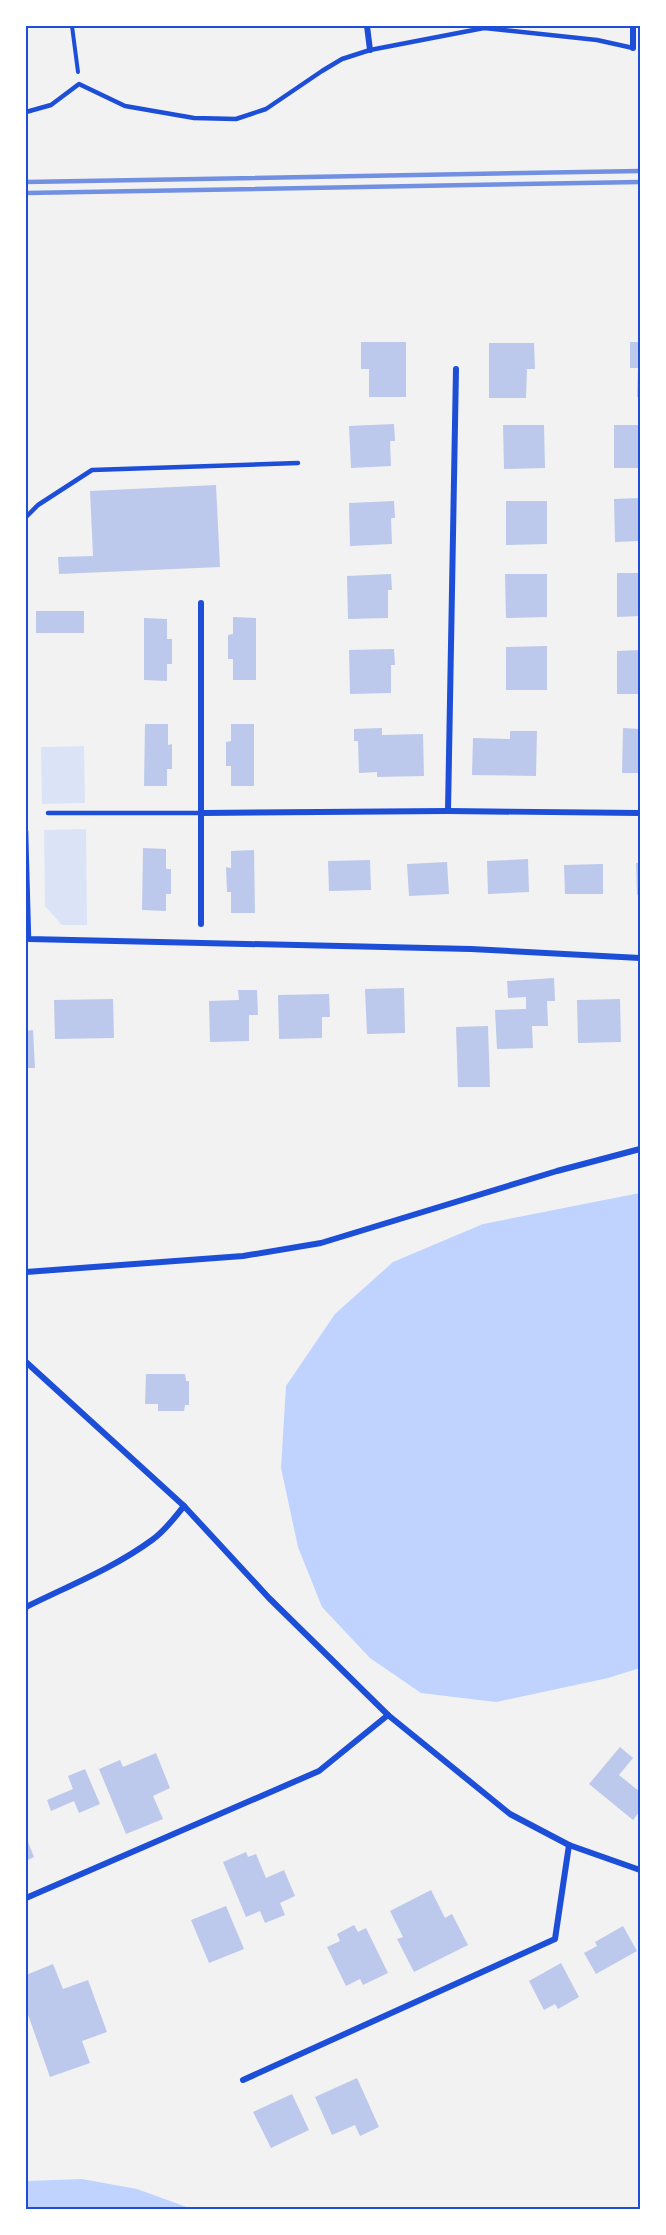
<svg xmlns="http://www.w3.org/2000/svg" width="666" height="2235" font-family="Barlow,sans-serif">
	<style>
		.green { fill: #dbe4f7 }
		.water { fill: #bfd3fe }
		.building { fill: #bdc9ec }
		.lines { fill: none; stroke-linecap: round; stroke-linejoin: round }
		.path { stroke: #1d4ed8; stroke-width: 4 }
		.service { stroke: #1d4ed8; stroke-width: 4.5 }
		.minor { stroke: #1d4ed8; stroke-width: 6 }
		.rail { stroke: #7290e2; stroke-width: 4.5 }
		.neatline { fill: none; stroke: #1d4ed8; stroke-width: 2 }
	</style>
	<rect width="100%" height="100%" fill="#f2f2f2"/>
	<g class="green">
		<polygon points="84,746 85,803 42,804 41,747"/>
		<polygon points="86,829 87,925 62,925 45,906 44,830"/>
	</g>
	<g class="water">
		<polygon points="640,1193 640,1668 608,1678 496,1702 421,1693 370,1658 322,1607 298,1547 281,1468 286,1386 335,1314 393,1262 483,1224"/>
		<polygon points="82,2179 137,2189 192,2209 26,2209 26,2181"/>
	</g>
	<g class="building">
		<polygon points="361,342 406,342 406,397 369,397 369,369 361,369"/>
		<polygon points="630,342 640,342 640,397 637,397 638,368 630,368"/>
		<polygon points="489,343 534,343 535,369 527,369 526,398 489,398"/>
		<polygon points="394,424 395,441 390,441 391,466 351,468 349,426"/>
		<polygon points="503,425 544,425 545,468 504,469"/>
		<rect x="614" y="425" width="26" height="43"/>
		<polygon points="216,485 220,567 59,574 58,557 93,556 90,491"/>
		<polygon points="640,498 640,541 615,542 614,499"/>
		<polygon points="394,501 395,518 391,518 392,544 350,546 349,503"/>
		<polygon points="506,501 547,501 547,544 506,545"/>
		<polygon points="617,573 640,573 640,616 617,617"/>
		<polygon points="391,574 392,590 388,590 388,618 348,619 347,576"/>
		<polygon points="505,574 547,574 547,617 506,618"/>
		<rect x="36" y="611" width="48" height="22"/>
		<polygon points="233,617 256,618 256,680 233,680 233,659 228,659 228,635 233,634"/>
		<polygon points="144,618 167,619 167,639 172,639 172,664 167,664 167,681 144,680"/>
		<polygon points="547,646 547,690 506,690 506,647"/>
		<polygon points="394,649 395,665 391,665 391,693 350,694 349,650"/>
		<polygon points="640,650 640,694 617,694 617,651"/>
		<polygon points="145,724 168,724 168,745 172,744 172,769 167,769 167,786 144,786"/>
		<polygon points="231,724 254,724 254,786 231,786 231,766 226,766 226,742 231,741"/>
		<polygon points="382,728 382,735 423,734 424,776 377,777 377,772 359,773 358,741 354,741 354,729"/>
		<polygon points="623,728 640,729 640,773 622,773"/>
		<polygon points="510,731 537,731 536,776 472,775 473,738 510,739"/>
		<polygon points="143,848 166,849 166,869 171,869 171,894 166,894 166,911 142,910"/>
		<polygon points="254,850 255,913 231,913 231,892 227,892 226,867 231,868 231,851"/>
		<polygon points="528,859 529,892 488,894 487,861"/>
		<polygon points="370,860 371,890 329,891 328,861"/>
		<polygon points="447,862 449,894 409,896 407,864"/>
		<polygon points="636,863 640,863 640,894 637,895"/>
		<polygon points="603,864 603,894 565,894 564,865"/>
		<polygon points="554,978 555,1001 547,1001 548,1026 532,1026 533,1048 497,1049 495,1010 526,1009 526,997 508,998 507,981"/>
		<polygon points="404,988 405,1033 367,1034 365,989"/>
		<polygon points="238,990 257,990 258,1015 249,1015 249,1041 210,1042 209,1001 239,1000"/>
		<polygon points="329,994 330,1017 322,1017 322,1038 279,1039 278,995"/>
		<polygon points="113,999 114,1038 55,1039 54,1000"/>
		<polygon points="620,999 621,1042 578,1043 577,1000"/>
		<polygon points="488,1026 490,1087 458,1087 456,1027"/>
		<polygon points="33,1030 35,1068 26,1068 26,1031"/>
		<polygon points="146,1374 185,1374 186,1381 189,1381 189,1405 185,1405 184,1411 158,1411 158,1404 145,1404"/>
		<polygon points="620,1747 633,1758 619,1775 640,1792 640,1811 633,1820 589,1784"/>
		<polygon points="156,1753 170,1788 153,1796 163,1819 126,1834 99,1769 120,1760 123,1767"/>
		<polygon points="85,1769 100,1804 79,1813 74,1801 51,1811 47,1800 73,1789 68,1776"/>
		<polygon points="26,1837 34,1857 26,1861"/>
		<polygon points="246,1852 248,1857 256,1854 266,1878 284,1870 295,1896 280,1903 285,1915 265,1923 260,1911 246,1917 223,1862"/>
		<polygon points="431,1890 445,1918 452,1914 468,1945 414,1972 397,1939 403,1937 390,1911"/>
		<polygon points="226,1906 244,1949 209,1963 191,1920"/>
		<polygon points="354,1925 358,1932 366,1928 388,1973 363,1985 360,1979 346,1986 327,1947 340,1941 337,1934"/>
		<polygon points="623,1926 637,1951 596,1974 584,1953 597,1946 595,1942"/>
		<polygon points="561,1963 579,1997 558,2009 555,2004 544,2010 529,1981"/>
		<polygon points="53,1964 63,1989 88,1980 107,2032 82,2041 90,2063 50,2077 26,2009 26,1975"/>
		<polygon points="357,2078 379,2127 360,2136 355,2125 332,2135 315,2097"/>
		<polygon points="292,2094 309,2130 271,2148 253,2112"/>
	</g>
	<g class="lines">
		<polyline class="path" points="72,26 78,72"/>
		<g class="service">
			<polyline points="26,112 51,105 79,84 125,106 194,118 236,119 266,109 322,71 342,59 370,50 484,28 597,40 633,48"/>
			<polyline points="26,517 38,505 92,470 298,463"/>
			<polyline points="48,813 203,813"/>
			<polyline points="26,831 29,939"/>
		</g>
		<g class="minor">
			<polyline points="367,26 370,50"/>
			<polyline points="633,26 633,48"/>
			<polyline points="448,811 456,369"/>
			<polyline points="203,813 448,811 640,813"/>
			<polyline points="201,924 201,603"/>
			<polyline points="26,937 29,939 471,949 640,958"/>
			<polyline points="26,1272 243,1256 321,1243 557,1171 640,1149"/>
			<polyline points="26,1362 184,1506 269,1598 388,1715 510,1814 569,1845 640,1870"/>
			<path d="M 26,1607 C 68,1586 114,1568 152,1540 C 165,1531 174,1518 184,1506"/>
			<polyline points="26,1898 319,1771 388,1715"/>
			<polyline points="243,2080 555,1939 569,1845"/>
		</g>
		<g class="rail">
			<polyline points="26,182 640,171"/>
			<polyline points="26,193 640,182"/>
		</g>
	</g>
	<rect width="666" height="2235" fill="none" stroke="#ffffff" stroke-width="54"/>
	<rect x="27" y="27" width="612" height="2181" class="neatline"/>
</svg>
